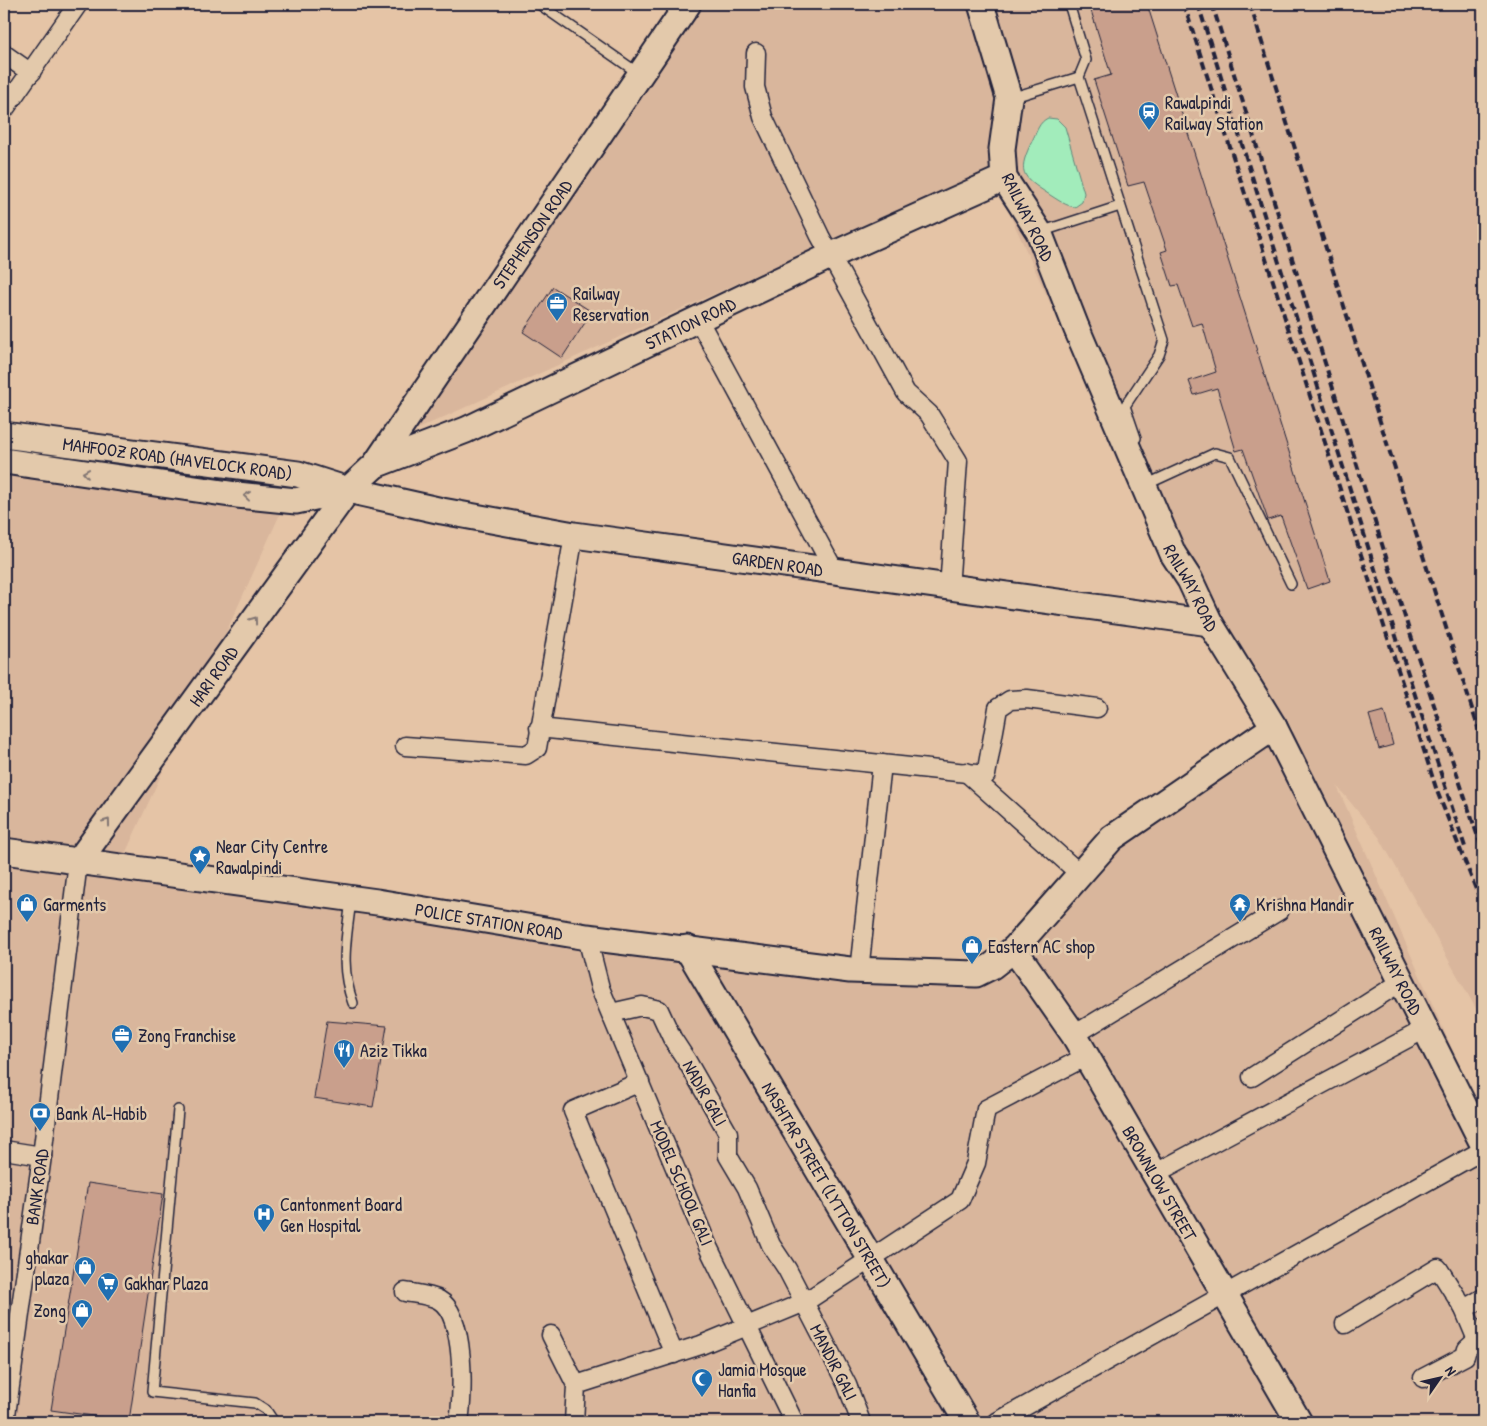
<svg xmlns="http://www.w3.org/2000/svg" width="1487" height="1426" font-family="'Patrick Hand',sans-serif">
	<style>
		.built { fill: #d9b69c }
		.green { fill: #a2ecbb; stroke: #62877b }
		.building { fill: #c99f8c; stroke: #22223b }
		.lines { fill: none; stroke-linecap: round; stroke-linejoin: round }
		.lane-casing { stroke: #22223b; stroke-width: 12 }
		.street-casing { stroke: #22223b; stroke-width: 21 }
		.secondary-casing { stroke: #22223b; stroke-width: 29 }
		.lane { stroke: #e3c9ab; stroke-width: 9 }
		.street { stroke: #e3c9ab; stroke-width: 18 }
		.secondary { stroke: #e3c9ab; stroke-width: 25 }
		.rail { stroke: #22223b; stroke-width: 4; stroke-dasharray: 8 4; stroke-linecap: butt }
		.oneway { stroke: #827673 }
		.labels { text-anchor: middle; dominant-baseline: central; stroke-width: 5; stroke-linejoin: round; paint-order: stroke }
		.poi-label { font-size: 18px; fill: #22223b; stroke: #e3c9ab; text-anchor: start }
		.street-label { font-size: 18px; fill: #22223b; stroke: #e3c9ab }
	</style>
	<rect width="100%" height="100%" fill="#e5c4a6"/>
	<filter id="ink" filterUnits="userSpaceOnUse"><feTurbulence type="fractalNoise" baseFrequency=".02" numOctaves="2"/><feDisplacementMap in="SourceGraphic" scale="10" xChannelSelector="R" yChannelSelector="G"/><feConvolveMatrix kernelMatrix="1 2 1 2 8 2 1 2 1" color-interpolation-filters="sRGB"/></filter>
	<g filter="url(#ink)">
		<polygon class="built" points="684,4 1483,4 1483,1021 1379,837 1337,786 1483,1120 1483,1422 4,1422 4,469 280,514 120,865 1007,976 1078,850 1294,731 1181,590 989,169 413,431"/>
		<path class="green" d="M 1048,118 L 1057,119 L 1065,127 L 1084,193 L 1082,202 L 1075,207 C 1066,206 1058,200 1050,195 C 1020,176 1017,172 1033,139 C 1037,131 1039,122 1048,118 Z"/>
		<g class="building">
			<polygon points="1089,4 1147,4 1330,581 1307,589 1281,516 1268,520 1243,449 1236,451 1217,388 1194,395 1189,381 1216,372 1202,323 1192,326 1178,285 1172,286 1161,252 1167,250 1144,182 1128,186 1094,80 1111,75"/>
			<polygon points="553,287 592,312 562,358 523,332"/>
			<polygon points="1384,711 1393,745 1379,749 1369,715"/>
			<polygon points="327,1021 387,1026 373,1107 314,1098"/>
			<polygon points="88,1183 163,1194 129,1421 51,1410"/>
		</g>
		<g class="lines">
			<g class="lane-casing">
				<g id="lane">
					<polyline points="539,4 638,73"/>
					<polyline points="1069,4 1086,60 1079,77 1164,340 1159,355 1125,406 1136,438"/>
					<polyline points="1011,98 1079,77"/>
					<polyline points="1040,232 1120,206"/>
					<polyline points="1154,481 1215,453 1230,457 1291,584"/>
					<path d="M 351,899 C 347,938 339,965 353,1003"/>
					<polyline points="178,1110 152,1392 255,1403 266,1410 274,1422"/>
				</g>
			</g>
			<g class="street-casing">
				<g id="street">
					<polyline points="756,53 755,87 763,117 820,236 906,393 929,414 958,461 949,589"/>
					<polyline points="4,54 31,73"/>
					<polyline points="4,110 78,4"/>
					<polyline points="698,319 835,572"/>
					<polyline points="539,728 986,775 998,708 1010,700 1027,699 1097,708"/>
					<polyline points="405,746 526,755 537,748 574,535"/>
					<polyline points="966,772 1079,873"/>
					<polyline points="587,937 600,988 709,1249 794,1422"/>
					<polyline points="859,971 882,764"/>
					<polyline points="611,1013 642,1006 659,1010 672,1038 687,1061 728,1133 728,1156 747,1188 771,1245 787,1269 847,1385 861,1422"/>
					<polyline points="1074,1035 1280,910"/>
					<polyline points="1252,1077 1401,982"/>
					<polyline points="640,1082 573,1111 674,1354"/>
					<polyline points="4,1150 42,1156"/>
					<polyline points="1156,1173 1425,1029"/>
					<path d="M 405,1292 C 415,1294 430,1295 439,1300 C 466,1315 463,1396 459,1422"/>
					<polyline points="1464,1309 1483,1298"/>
					<polyline points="1345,1324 1438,1268 1464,1309 1477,1340 1467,1349 1465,1356 1423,1378"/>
					<polyline points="551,1335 576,1385 574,1422"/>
					<polyline points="576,1385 701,1345 805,1302 960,1200 976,1163 986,1109 1087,1056"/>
					<polyline points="5,1422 42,1156 78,862"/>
					<polyline points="997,1422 1483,1150"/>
				</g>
			</g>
			<g class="secondary-casing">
				<g id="secondary">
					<path id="s1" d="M 981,4 L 1009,98 L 1002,149 L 1004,178 L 1039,232 L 1076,327 L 1173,554 L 1190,580 L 1210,623 L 1274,727 L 1483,1144"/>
					<path id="s2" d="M 4,435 L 298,474 L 348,490 L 442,511 L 574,535 L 1210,623"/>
					<path id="s3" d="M 4,461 L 237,495 L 296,501 L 348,490 L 375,465 L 688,4"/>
					<path id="s4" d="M 375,465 L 466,430 L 830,256 L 1004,178"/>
					<path id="s5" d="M 4,851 L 377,902 L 587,937 L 850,970 L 976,974 L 992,966 L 1014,949 L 1112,838 L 1274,727"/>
					<path id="s6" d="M 78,862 L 348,490"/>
					<path id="s7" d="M 687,948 L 967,1422"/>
					<path id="s8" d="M 1014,949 L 1074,1035 L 1299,1422"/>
				</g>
			</g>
			<use href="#lane" class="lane"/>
			<use href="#street" class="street"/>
			<use href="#secondary" class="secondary"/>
			<g class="rail">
				<polyline points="1184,4 1437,791 1483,907"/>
				<polyline points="1198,4 1401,652 1466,850"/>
				<polyline points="1212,4 1409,630 1483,852"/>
				<polyline points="1250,4 1376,409 1483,743"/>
			</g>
		</g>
		<defs><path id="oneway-chevron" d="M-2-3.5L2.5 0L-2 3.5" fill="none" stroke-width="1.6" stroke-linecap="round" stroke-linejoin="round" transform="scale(1.25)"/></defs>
		<g class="oneway">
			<use href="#oneway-chevron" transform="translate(86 473) rotate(-172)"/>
			<use href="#oneway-chevron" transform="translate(247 496) rotate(-174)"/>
			<use href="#oneway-chevron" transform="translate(254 620) rotate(-54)"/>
			<use href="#oneway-chevron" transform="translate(107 822) rotate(-54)"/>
		</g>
	</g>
	<defs>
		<g id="station-pin" transform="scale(1.125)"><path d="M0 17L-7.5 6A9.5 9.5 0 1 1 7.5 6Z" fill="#1f6fb2" stroke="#e3c9ab"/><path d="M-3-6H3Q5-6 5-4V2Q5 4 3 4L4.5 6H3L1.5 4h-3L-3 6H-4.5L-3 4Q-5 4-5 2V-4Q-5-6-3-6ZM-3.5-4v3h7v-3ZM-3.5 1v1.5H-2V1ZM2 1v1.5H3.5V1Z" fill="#fff"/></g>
		<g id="office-pin" transform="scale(1.125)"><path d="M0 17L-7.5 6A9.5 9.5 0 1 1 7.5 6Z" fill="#1f6fb2" stroke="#e3c9ab"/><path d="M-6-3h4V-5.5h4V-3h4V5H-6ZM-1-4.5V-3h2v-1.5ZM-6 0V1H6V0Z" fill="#fff"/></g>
		<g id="sight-pin" transform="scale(1.125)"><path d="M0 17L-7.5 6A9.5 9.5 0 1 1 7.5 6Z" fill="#1f6fb2" stroke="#e3c9ab"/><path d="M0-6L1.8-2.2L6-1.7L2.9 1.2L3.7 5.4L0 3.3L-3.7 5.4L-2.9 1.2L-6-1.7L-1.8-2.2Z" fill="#fff"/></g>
		<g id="shop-pin" transform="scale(1.125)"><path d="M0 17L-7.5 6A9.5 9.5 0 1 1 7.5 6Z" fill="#1f6fb2" stroke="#e3c9ab"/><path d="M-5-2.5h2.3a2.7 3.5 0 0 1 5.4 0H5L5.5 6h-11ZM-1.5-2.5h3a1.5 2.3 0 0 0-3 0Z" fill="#fff"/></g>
		<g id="temple-pin" transform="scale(1.125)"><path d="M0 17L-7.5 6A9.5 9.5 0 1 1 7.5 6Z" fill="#1f6fb2" stroke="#e3c9ab"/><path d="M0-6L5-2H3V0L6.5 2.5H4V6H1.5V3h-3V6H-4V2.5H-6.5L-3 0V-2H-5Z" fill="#fff"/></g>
		<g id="restaurant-pin" transform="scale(1.125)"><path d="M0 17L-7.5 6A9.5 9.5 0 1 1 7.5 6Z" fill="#1f6fb2" stroke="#e3c9ab"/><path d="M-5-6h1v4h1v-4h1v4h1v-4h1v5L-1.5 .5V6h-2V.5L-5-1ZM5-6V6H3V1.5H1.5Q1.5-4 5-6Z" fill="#fff"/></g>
		<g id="bank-pin" transform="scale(1.125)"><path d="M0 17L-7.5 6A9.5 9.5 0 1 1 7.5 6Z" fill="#1f6fb2" stroke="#e3c9ab"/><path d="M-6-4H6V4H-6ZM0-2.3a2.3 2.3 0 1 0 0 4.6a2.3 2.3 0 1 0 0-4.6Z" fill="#fff"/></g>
		<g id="hospital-pin" transform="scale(1.125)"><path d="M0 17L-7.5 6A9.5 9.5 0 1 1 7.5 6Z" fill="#1f6fb2" stroke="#e3c9ab"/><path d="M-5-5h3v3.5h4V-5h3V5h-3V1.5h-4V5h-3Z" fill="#fff"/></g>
		<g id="supermarket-pin" transform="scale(1.125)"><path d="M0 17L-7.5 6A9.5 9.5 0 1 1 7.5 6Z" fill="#1f6fb2" stroke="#e3c9ab"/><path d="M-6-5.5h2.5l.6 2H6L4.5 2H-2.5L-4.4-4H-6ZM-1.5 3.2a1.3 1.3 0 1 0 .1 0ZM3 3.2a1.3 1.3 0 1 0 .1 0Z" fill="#fff"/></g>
		<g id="mosque-pin" transform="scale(1.125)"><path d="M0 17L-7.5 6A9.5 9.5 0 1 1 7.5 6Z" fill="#1f6fb2" stroke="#e3c9ab"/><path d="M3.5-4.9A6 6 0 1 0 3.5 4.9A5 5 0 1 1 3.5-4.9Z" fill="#fff"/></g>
	</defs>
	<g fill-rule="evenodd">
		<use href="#station-pin" x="1149" y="112"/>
		<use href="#office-pin" x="557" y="303"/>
		<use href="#sight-pin" x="200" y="856"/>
		<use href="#shop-pin" x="27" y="904"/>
		<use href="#temple-pin" x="1240" y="904"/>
		<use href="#shop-pin" x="972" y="946"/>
		<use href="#office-pin" x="122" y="1035"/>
		<use href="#restaurant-pin" x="344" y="1050"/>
		<use href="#bank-pin" x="40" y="1113"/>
		<use href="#hospital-pin" x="264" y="1214"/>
		<use href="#shop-pin" x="85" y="1267"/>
		<use href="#supermarket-pin" x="108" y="1283"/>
		<use href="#shop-pin" x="82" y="1310"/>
		<use href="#mosque-pin" x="702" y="1379"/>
	</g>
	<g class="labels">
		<g class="poi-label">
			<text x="1165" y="102">Rawalpindi<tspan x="1165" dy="21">Railway Station</tspan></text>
			<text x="573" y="293">Railway<tspan x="573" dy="21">Reservation</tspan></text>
			<text x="216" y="846">Near City Centre<tspan x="216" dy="21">Rawalpindi</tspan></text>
			<text x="43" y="904">Garments</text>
			<text x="1256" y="904">Krishna Mandir</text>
			<text x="988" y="946">Eastern AC shop</text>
			<text x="138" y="1035">Zong Franchise</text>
			<text x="360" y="1050">Aziz Tikka</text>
			<text x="56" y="1113">Bank Al-Habib</text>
			<text x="280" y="1204">Cantonment Board<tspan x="280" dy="21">Gen Hospital</tspan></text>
			<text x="69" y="1257" text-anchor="end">ghakar<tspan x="69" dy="21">plaza</tspan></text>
			<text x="124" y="1283">Gakhar Plaza</text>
			<text x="66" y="1310" text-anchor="end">Zong</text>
			<text x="718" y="1369">Jamia Mosque<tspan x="718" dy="21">Hanfia</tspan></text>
		</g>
		<g class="street-label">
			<text transform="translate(1028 217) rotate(64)">RAILWAY ROAD</text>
			<text stroke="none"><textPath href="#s3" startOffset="664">STEPHENSON ROAD</textPath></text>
			<text stroke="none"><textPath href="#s4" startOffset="346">STATION ROAD</textPath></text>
			<text stroke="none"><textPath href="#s2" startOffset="175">MAHFOOZ ROAD (HAVELOCK ROAD)</textPath></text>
			<text stroke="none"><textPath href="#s2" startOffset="785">GARDEN ROAD</textPath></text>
			<text stroke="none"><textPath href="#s1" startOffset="630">RAILWAY ROAD</textPath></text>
			<text stroke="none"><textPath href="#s6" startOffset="230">HARI ROAD</textPath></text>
			<text stroke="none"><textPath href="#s5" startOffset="490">POLICE STATION ROAD</textPath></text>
			<text stroke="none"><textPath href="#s1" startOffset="1065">RAILWAY ROAD</textPath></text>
			<text transform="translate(705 1093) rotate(61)">NADIR GALI</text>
			<text transform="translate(682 1183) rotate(67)">MODEL SCHOOL GALI</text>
			<text stroke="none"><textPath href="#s8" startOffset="276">BROWNLOW STREET</textPath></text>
			<text stroke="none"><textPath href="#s7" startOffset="275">NASHTAR STREET (LYTTON STREET)</textPath></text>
			<text transform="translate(37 1187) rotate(-82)">BANK ROAD</text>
			<text transform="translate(834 1362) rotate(63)">MANDIR GALI</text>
		</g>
	</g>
	<rect width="1487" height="1426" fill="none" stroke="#e3c9ab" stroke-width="20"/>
	<rect x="10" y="10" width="1467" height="1406" fill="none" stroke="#22223b" stroke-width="2" filter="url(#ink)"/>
	<g transform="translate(1440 1378) rotate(56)" stroke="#e3c9ab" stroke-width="4" paint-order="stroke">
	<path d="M0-4L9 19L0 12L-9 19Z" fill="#22223b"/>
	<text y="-8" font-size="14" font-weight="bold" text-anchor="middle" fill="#22223b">N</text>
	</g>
</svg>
